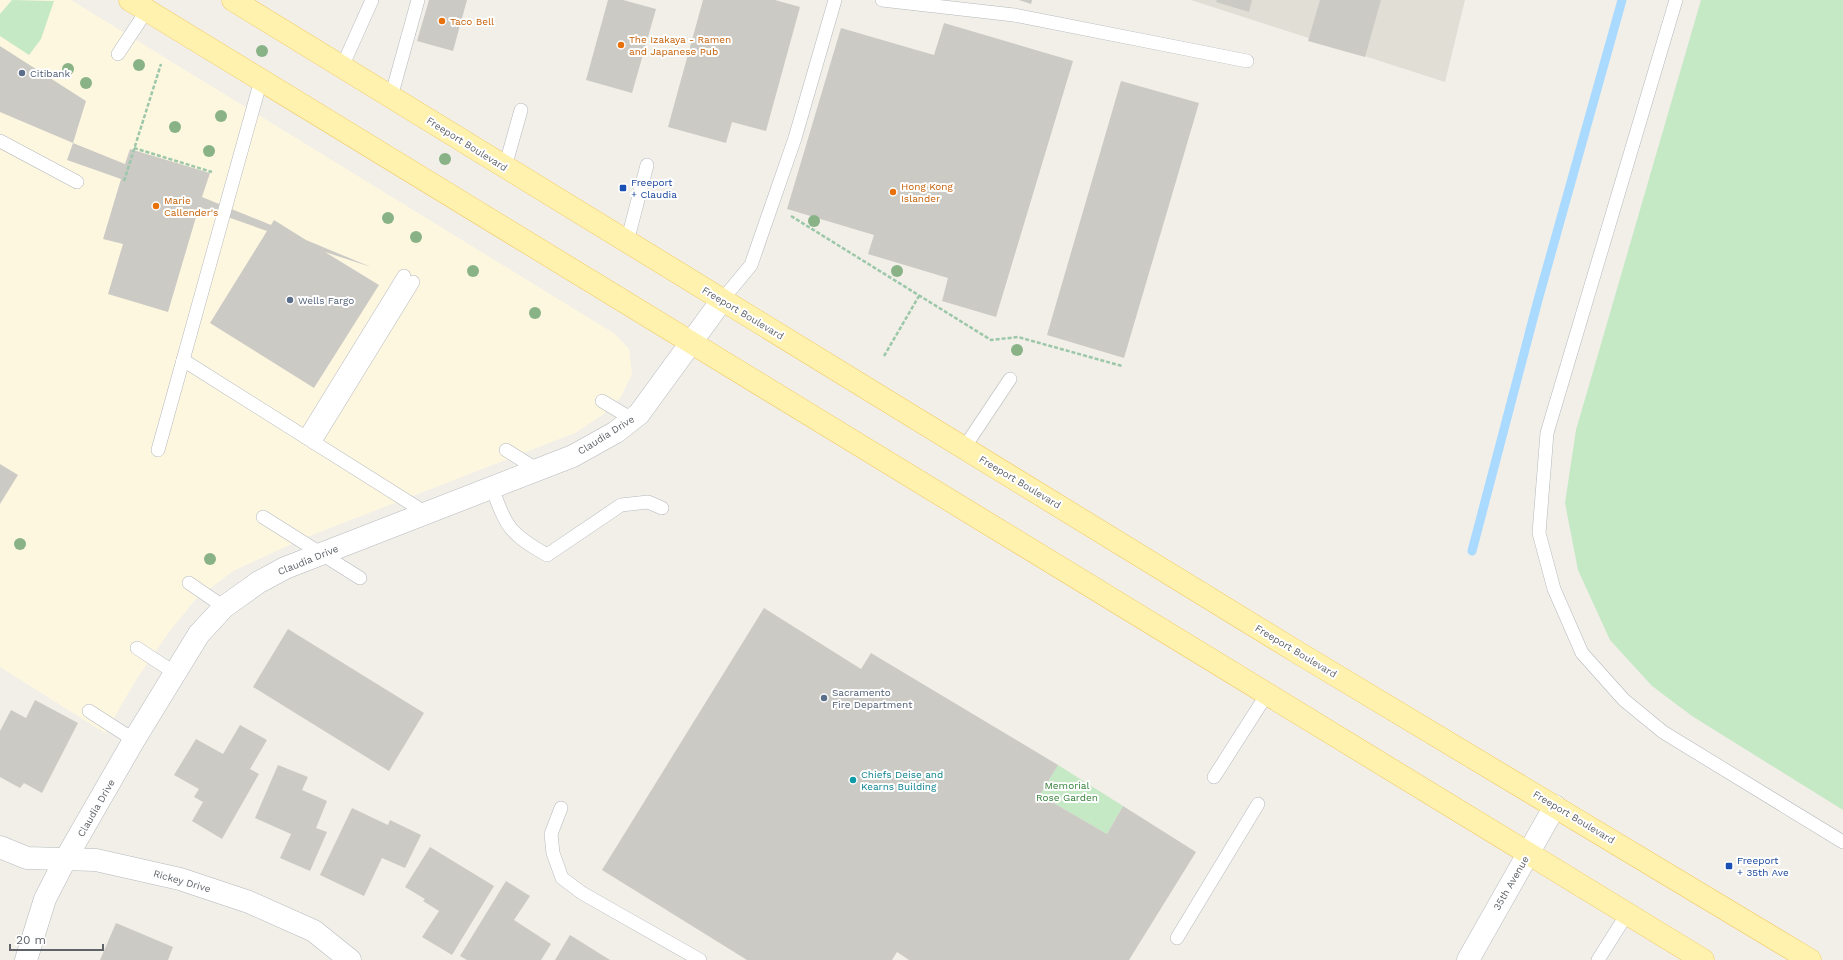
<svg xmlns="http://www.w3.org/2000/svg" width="1843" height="960" font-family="'Work Sans',sans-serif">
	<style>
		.commercial { fill: #fef7e0 }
		.education { fill: #e1ded6 }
		.green { fill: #c5e8c5 }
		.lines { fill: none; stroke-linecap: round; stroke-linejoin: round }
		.stream { stroke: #aadaff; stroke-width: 9 }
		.building { fill: #cccac5 }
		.lane-casing { stroke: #b5b8bc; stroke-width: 14 }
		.street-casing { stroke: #b5b8bc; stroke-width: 23 }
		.secondary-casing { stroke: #b6babf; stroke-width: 23 }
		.primary-casing { stroke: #f2c960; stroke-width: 23 }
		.path { stroke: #9cc7a9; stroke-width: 2.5; stroke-dasharray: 4 2; stroke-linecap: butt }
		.lane { stroke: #fff; stroke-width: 13 }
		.street { stroke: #fff; stroke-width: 22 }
		.secondary { stroke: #fff; stroke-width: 22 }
		.primary { stroke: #fff2af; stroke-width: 22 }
		.tree { fill: #89b387 }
		.food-dot { fill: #e8710a; stroke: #fff; stroke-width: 1.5 }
		.service-dot { fill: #5c6f8a; stroke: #fff; stroke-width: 1.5 }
		.transit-dot { fill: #1a4fb4; stroke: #fff; stroke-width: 1.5 }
		.culture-dot { fill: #0f9aa8; stroke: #fff; stroke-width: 1.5 }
		.labels { text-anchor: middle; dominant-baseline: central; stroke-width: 4; stroke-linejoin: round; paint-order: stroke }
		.food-label { font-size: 10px; fill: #c56008; stroke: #fff; text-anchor: start }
		.service-label { font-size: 10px; fill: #4e5e75; stroke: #fff; text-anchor: start }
		.street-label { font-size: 10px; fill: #5f6368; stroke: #fff }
		.transit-label { font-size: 10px; fill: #164399; stroke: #fff; text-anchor: start }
		.culture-label { font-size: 10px; fill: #0d838f; stroke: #fff; text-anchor: start }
		.park-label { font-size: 10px; fill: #348238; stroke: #fff }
	</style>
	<rect width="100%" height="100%" fill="#f1efe8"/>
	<polygon class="commercial" points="0,0 71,0 615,334 629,349 632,374 621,397 604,414 575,433 307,537 233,571 195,600 169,632 136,680 105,733 0,667"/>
	<polygon class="education" points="1191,0 1465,0 1445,82"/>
	<g class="green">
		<polygon points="12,0 54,1 41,39 29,55 0,36 0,14"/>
		<polygon points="1701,0 1843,0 1843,810 1692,716 1652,686 1610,640 1578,570 1565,503 1576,430"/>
		<polygon points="1058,765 1123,806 1107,834 1040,795"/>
	</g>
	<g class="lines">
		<polyline class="stream" points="1472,551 1538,300 1622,0"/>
	</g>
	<g class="building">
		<polygon points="429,0 467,0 453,51 417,41"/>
		<polygon points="608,0 623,0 656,9 632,93 586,80"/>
		<polygon points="703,0 775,0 800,7 766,131 732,122 726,143 668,127"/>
		<polygon points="1019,0 1032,0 1031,4"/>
		<polygon points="1217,0 1252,0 1249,12 1216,2"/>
		<polygon points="1320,0 1381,0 1365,57 1308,41"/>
		<polygon points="944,23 1073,61 996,317 942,301 948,278 868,254 874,235 787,209 841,28 934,55"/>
		<polygon points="0,46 86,101 73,143 0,112"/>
		<polygon points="1121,81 1199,103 1124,358 1047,335"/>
		<polygon points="73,143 125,164 130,149 210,173 202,197 271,225 274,220 306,240 371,267 325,252 379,285 314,388 210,323 267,231 199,207 168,312 108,294 123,244 103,239 121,179 67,160"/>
		<polygon points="0,464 18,475 0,504"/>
		<polygon points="764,608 861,669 871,653 1058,765 1040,795 1107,834 1123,806 1196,852 1129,960 909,960 897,952 892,960 747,960 602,870"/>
		<polygon points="288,629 424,713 389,771 253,687"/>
		<polygon points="35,700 78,723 42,793 24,783 20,788 0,777 0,731 11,710 26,718"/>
		<polygon points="240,725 267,740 250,769 259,774 222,839 192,821 203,802 194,797 199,789 174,775 196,739 223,754"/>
		<polygon points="278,765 308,777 302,790 327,801 316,828 327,832 310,871 280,858 291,834 255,818"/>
		<polygon points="352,808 388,825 390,820 421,835 405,868 382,858 364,896 320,875"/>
		<polygon points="430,847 494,886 452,955 422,937 439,911 423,901 425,899 405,887"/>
		<polygon points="506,881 530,896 514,920 551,944 541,960 467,960 460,956"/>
		<polygon points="116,923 173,947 168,960 100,960"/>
		<polygon points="570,935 610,960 555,960"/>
	</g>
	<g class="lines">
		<g class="lane-casing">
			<g id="lane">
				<polyline points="882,0 1014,15 1247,61"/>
				<polyline points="1676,0 1547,433 1539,533 1554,589 1582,653 1624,700 1663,732 1843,842"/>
				<polyline points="118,54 147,10"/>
				<polyline points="342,67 372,0"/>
				<polyline points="391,97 418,0"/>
				<polyline points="0,141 77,182"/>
				<polyline points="505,167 521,110"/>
				<polyline points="627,242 647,165"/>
				<polyline points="722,300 751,265 795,138 835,0"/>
				<polyline points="183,360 426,513"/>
				<polyline points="602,401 632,419"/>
				<polyline points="305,437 404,276"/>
				<polyline points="314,443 413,282"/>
				<polyline points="964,448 1010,379"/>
				<polyline points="158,450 261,80"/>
				<polyline points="506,450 538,470"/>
				<path d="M 492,488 C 507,528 509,533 547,555 L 621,505 L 648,502 L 662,508"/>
				<polyline points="263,517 360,578"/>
				<polyline points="189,583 224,607"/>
				<polyline points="137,648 175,673"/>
				<polyline points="89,711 134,740"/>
				<polyline points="1214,777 1267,694"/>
				<polyline points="561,808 551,834 553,853 562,878 582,893 700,960"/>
				<polyline points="1177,938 1258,804"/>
				<polyline points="1598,960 1627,914"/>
			</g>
		</g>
		<g class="street-casing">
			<g id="street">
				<polyline points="0,847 27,858 96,860 180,879 249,902 314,931 350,960"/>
				<polyline points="26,960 45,899 65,860 134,740 199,634 224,607 259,582 285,568 573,456 616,432 639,414 722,300"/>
			</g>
		</g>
		<g class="secondary-casing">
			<polyline id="secondary" points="1468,960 1555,806"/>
		</g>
		<g class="primary-casing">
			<g id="primary">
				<polyline points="130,0 1703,960"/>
				<polyline points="233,0 1297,652 1810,960"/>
			</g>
		</g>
		<g class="path">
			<polyline points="134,148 212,172"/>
			<polyline points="124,181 161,64"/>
			<polyline points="791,216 991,340 1018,337 1122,366"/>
			<polyline points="884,356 919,296"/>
		</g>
		<use href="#lane" class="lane"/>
		<use href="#street" class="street"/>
		<use href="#secondary" class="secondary"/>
		<use href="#primary" class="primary"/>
	</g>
	<g class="tree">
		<circle cx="262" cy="51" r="6"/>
		<circle cx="139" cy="65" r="6"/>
		<circle cx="68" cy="69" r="6"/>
		<circle cx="86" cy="83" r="6"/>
		<circle cx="221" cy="116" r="6"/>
		<circle cx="175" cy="127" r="6"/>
		<circle cx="209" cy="151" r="6"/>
		<circle cx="445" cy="159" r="6"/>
		<circle cx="388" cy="218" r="6"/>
		<circle cx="814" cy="221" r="6"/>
		<circle cx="416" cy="237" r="6"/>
		<circle cx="473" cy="271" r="6"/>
		<circle cx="897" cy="271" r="6"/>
		<circle cx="535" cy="313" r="6"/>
		<circle cx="1017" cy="350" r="6"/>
		<circle cx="20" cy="544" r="6"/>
		<circle cx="210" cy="559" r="6"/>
	</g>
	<g class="food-dot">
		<circle cx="442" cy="21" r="4"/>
		<circle cx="621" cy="45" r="4"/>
		<circle cx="893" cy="192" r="4"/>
		<circle cx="156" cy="206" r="4"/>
	</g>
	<g class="service-dot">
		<circle cx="22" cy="73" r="4"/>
		<circle cx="290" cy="300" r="4"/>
		<circle cx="824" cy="698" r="4"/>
	</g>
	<g class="transit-dot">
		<rect x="619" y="184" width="8" height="8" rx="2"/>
		<rect x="1725" y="862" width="8" height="8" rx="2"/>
	</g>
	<circle class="culture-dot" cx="853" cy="780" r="4"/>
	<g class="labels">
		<g class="food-label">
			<text x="450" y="21">Taco Bell</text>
			<text x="629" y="39">The Izakaya - Ramen<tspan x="629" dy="12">and Japanese Pub</tspan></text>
			<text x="901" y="186">Hong Kong<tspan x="901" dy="12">Islander</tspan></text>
			<text x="164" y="200">Marie<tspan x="164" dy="12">Callender's</tspan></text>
		</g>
		<g class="service-label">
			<text x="30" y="73">Citibank</text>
			<text x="298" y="300">Wells Fargo</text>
			<text x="832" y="692">Sacramento<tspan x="832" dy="12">Fire Department</tspan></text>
		</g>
		<g class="street-label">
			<text transform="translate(467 144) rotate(32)">Freeport Boulevard</text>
			<text transform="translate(743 313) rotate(31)">Freeport Boulevard</text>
			<text transform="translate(606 435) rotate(-32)">Claudia Drive</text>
			<text transform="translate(1020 482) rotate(31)">Freeport Boulevard</text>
			<text transform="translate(308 560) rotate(-22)">Claudia Drive</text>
			<text transform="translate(1296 651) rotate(31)">Freeport Boulevard</text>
			<text transform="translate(96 808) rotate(-60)">Claudia Drive</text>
			<text transform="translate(1574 817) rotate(31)">Freeport Boulevard</text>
			<text transform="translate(182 881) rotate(16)">Rickey Drive</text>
			<text transform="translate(1511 883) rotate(-60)">35th Avenue</text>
		</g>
		<g class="transit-label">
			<text x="631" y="182">Freeport<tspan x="631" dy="12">+ Claudia</tspan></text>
			<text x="1737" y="860">Freeport<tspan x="1737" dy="12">+ 35th Ave</tspan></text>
		</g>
		<g class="culture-label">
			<text x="861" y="774">Chiefs Deise and<tspan x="861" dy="12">Kearns Building</tspan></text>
		</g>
		<g class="park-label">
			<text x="1067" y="785">Memorial<tspan x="1067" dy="12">Rose Garden</tspan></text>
		</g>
	</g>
	<path d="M10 944v6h93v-6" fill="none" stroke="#5f6368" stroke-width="2"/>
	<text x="16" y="944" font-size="12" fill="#5f6368" stroke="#ffffff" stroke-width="3" paint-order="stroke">20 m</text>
</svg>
